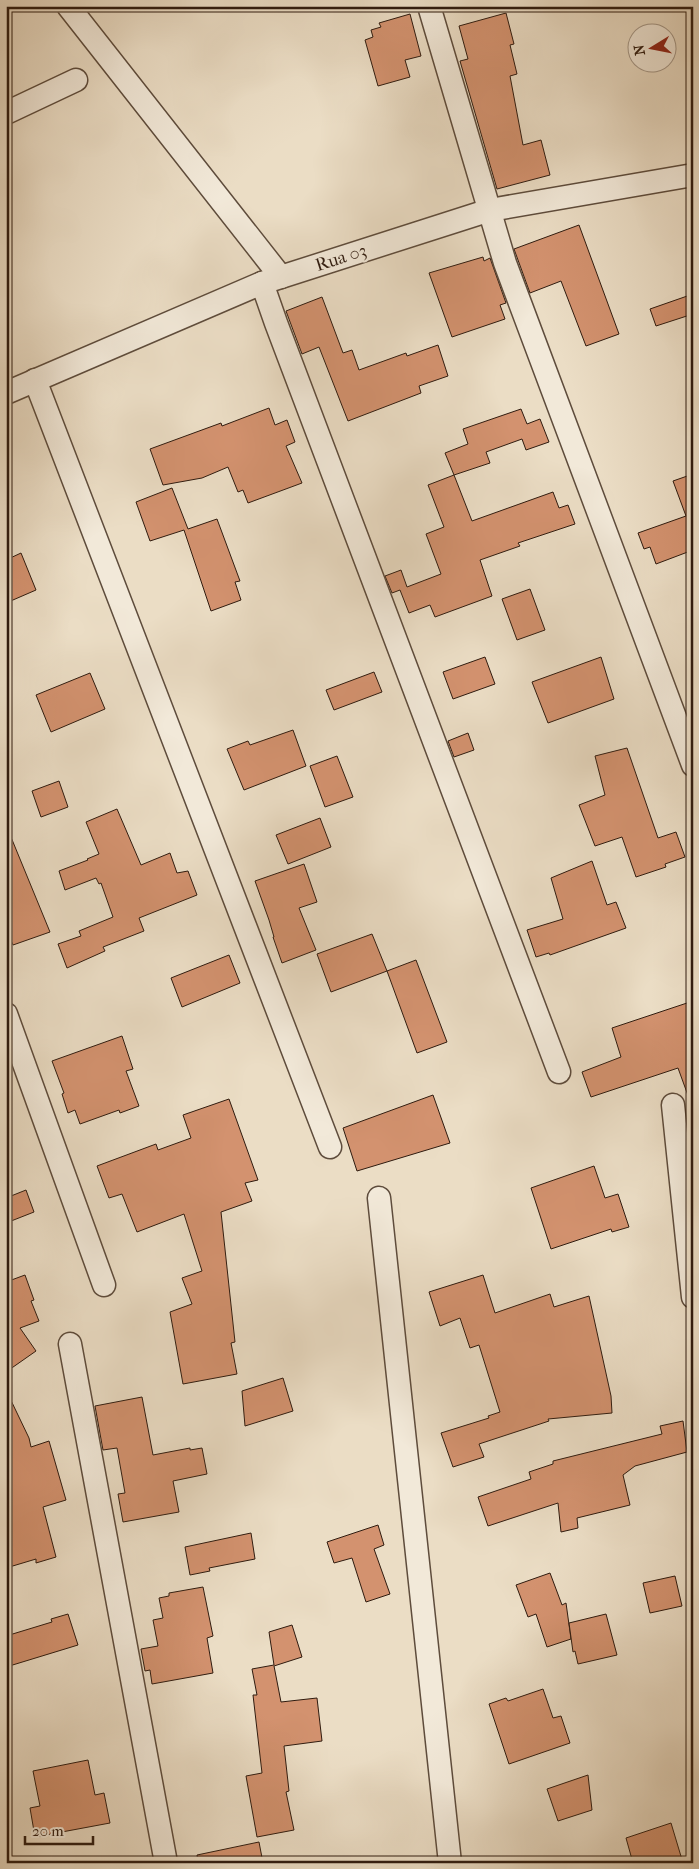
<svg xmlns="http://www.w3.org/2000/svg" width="699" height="1869" font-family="'IM FELL French Canon',serif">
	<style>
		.building { fill: #d3926f; stroke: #2f1b0f }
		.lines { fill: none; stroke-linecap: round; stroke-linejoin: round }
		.minor-casing { stroke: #5e4c3c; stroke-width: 25 }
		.minor { stroke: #f2e9d9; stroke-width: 22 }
		.labels { text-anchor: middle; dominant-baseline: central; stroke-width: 4.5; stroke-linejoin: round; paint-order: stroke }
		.street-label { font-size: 18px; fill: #2f1b0f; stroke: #f2e9d9 }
	</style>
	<rect width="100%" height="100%" fill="#ebddc5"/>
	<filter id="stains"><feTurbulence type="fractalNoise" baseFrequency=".004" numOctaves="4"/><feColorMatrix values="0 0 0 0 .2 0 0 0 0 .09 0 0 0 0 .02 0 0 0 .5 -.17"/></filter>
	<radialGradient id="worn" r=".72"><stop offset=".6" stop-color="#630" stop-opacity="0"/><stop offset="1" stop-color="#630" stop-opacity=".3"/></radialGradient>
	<g class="building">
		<polygon points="506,13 514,44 510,45 517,74 510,76 523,145 541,140 550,175 497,189 460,61 468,59 459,26"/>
		<polygon points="410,14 421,56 405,60 410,77 378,86 365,40 373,37 371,30 381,27 379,23"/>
		<polygon points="579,225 619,334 586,346 561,281 530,293 514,249"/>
		<polygon points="483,257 484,261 490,258 506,303 500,305 505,319 452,337 429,273"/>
		<polygon points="693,294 693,314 656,326 650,309"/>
		<polygon points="322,297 343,353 352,350 359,370 406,353 407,356 438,345 448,376 419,386 421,393 348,421 319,347 302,354 286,311"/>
		<polygon points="269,408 275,425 287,420 295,442 286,446 302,483 248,503 243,490 238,492 228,467 202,478 163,485 150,449 221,423 222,426"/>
		<polygon points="521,409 527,424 540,419 549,442 526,450 522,439 486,452 490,463 454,475 445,453 468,444 463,429"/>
		<polygon points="693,474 693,550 656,564 650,547 644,549 638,533 686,516 673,481"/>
		<polygon points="454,475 472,521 553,492 559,508 568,505 575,524 518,543 520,546 480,560 492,596 435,617 430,605 409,613 400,590 392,593 385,576 401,570 407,587 441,574 426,534 444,527 428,485"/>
		<polygon points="172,488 188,529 217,519 240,581 235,582 241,600 211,611 184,530 150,541 136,502"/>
		<polygon points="21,553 36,590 6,603 6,560"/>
		<polygon points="530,589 545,630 517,640 502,599"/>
		<polygon points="485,657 495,684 453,699 443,672"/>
		<polygon points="601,657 614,699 548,723 532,682"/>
		<polygon points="374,672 382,692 334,710 326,690"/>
		<polygon points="90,673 105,709 51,732 36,695"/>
		<polygon points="293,730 306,766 244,790 227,749 248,741 250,745"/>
		<polygon points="468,733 474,750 454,757 448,741"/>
		<polygon points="627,748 658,838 676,832 685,857 665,864 666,867 636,877 622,837 595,846 579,805 605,795 595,756"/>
		<polygon points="337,756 353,797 325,807 310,766"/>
		<polygon points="59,781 68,807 41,817 32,791"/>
		<polygon points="117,809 141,865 170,853 177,873 188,871 197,895 139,918 144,931 103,947 105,951 67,968 58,944 81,936 79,931 113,917 101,883 99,884 96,878 65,890 59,871 88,860 87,859 99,854 86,822"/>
		<polygon points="320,818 331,847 288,864 276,835"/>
		<polygon points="6,825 50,932 13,945 6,929"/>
		<polygon points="592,861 607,905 616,902 626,928 550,955 549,953 536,957 527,930 563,919 551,878"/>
		<polygon points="304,864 317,902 299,908 316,950 282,963 273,937 274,937 269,920 255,881"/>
		<polygon points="372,934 387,971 416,960 447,1042 417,1053 387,971 331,992 317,954"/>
		<polygon points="229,955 240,983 182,1007 171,978"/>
		<polygon points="693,1001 693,1100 690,1101 678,1068 591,1097 582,1072 621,1057 612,1028"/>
		<polygon points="122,1036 133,1069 126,1071 139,1106 120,1113 119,1110 80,1124 75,1110 68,1113 62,1094 64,1093 52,1061"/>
		<polygon points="433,1095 450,1143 357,1171 343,1128"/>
		<polygon points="229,1099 258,1180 245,1183 252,1201 221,1212 235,1342 231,1343 237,1374 183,1384 170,1312 192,1304 182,1278 202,1271 184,1214 137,1232 122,1194 109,1198 97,1166 156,1144 158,1150 191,1138 183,1115"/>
		<polygon points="594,1166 605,1198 618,1194 629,1227 612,1232 611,1229 551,1249 531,1188"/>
		<polygon points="26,1190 34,1212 6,1223 6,1198"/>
		<polygon points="25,1275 34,1300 31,1301 39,1321 20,1328 36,1351 6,1372 6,1309 9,1314 6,1305 6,1282"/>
		<polygon points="483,1275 495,1313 550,1294 554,1307 589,1296 611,1396 612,1413 548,1419 549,1421 540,1424 479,1444 484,1457 453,1467 441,1433 489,1418 488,1416 500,1412 479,1345 470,1348 460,1318 440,1326 429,1292"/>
		<polygon points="283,1378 293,1411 245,1426 242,1391"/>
		<polygon points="6,1390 29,1438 31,1447 49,1441 66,1500 43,1507 56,1557 36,1563 36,1559 6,1568 6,1534 10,1533 6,1515"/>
		<polygon points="142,1397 153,1455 190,1448 190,1450 202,1448 207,1474 173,1481 179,1512 123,1522 118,1494 125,1493 117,1448 103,1450 95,1406"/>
		<polygon points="683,1421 687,1452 635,1466 623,1475 630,1505 577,1518 578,1528 561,1532 558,1503 488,1526 478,1497 531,1479 529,1472 553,1464 553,1461 662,1434 660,1426"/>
		<polygon points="378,1525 384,1545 374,1549 390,1594 366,1602 352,1558 334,1563 327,1542"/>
		<polygon points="251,1533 255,1559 209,1568 210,1571 190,1575 185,1547"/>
		<polygon points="550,1573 562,1605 566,1603 571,1639 547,1647 536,1614 528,1617 516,1585"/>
		<polygon points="675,1576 682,1606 650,1613 643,1583"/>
		<polygon points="203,1587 213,1636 207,1638 213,1673 152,1684 150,1670 145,1671 141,1649 158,1646 153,1620 163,1618 159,1598 169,1596 169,1593"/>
		<polygon points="68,1614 78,1645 6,1667 6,1636 52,1622 51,1619"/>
		<polygon points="606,1614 617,1655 578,1664 575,1651 573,1652 569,1623"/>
		<polygon points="292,1625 302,1657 274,1666 281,1702 317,1698 322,1741 284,1746 289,1791 286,1792 294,1830 257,1837 246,1776 262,1773 253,1695 257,1695 252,1669 274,1665 269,1632"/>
		<polygon points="543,1689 553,1718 561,1716 570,1743 509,1764 489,1704 506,1698 508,1701"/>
		<polygon points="88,1760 95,1795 104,1793 110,1823 35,1837 30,1808 40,1806 33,1771"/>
		<polygon points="588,1775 592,1810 558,1821 547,1789"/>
		<polygon points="671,1823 683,1863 633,1863 626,1838"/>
		<polygon points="259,1842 263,1863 198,1863 197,1855"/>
	</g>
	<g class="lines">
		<g class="minor-casing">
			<g id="minor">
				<polyline points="68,6 281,277"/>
				<polyline points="429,6 505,263 693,765"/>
				<polyline points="6,113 76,80"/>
				<polyline points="262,283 276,323 559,1072"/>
				<polyline points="35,380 330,1147"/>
				<polyline points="6,393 262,283 490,210 693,175"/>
				<polyline points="6,1014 104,1285"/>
				<polyline points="673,1105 693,1297"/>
				<polyline points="379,1198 450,1863"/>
				<polyline points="70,1344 166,1863"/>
			</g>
		</g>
		<use href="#minor" class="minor"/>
	</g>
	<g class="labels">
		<g class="street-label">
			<text transform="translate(341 258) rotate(-18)">Rua 03</text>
		</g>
	</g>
	<rect width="699" height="1869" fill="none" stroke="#ebddc5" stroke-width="25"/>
	<rect x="8" y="8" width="684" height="1854" fill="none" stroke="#2f1b0f" stroke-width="2.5"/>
	<rect x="12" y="12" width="674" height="1844" fill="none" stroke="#2f1b0f"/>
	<g transform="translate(652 48) rotate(260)"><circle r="24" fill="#f2e9d9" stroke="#a49788"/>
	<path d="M0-4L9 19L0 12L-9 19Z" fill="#8f2418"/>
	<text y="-8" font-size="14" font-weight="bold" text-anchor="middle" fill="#2f1b0f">N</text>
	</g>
	<path d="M25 1836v8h68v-8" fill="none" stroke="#2f1b0f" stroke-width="2.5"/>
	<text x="32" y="1836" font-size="15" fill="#2f1b0f" stroke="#f2e9d9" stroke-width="4" paint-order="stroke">20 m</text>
	<rect width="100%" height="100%" filter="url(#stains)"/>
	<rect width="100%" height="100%" fill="url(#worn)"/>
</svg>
